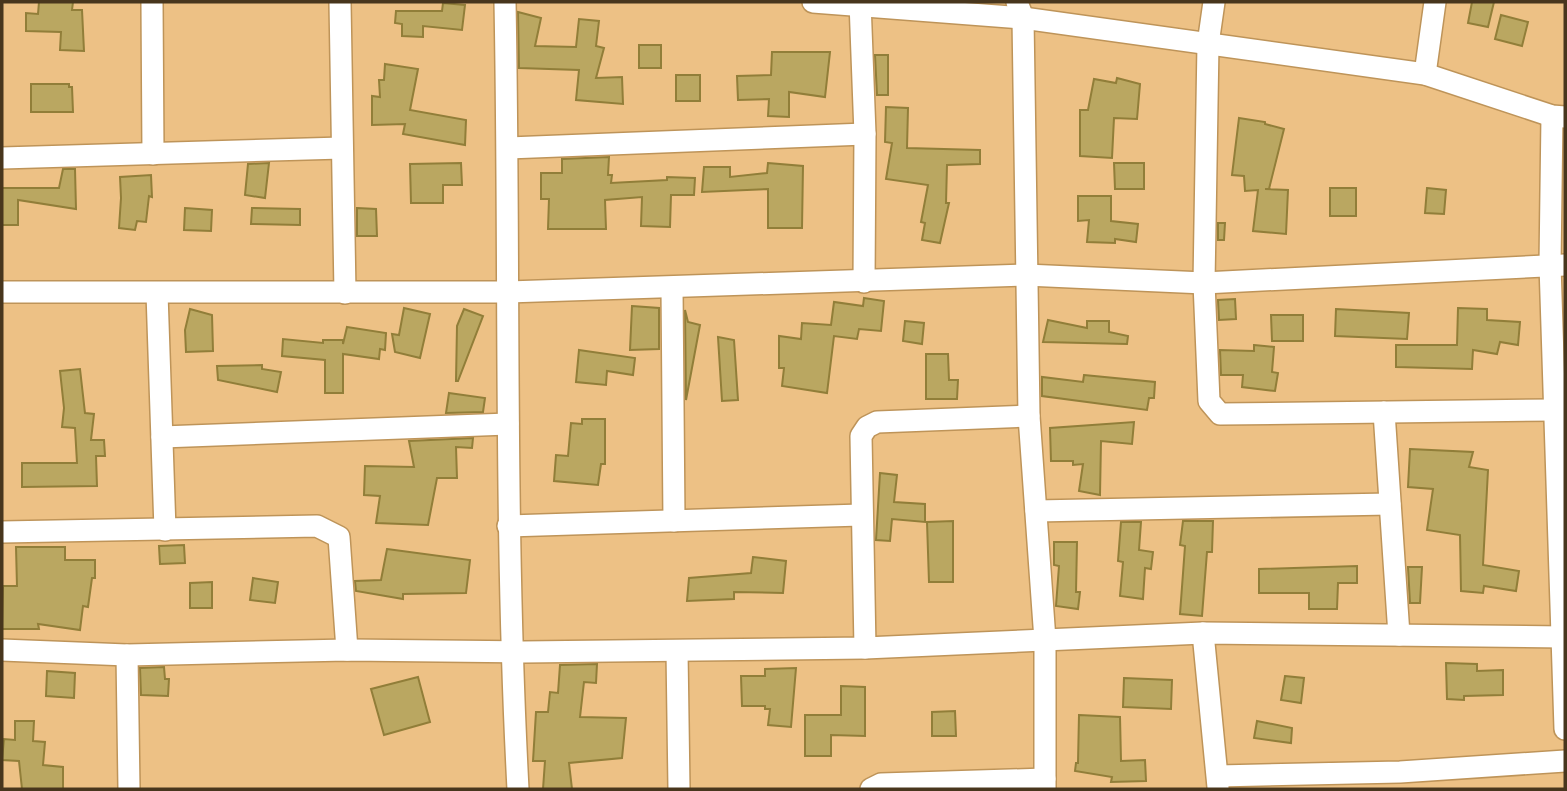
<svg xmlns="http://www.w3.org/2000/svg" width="1567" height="791" font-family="'Roboto Condensed',sans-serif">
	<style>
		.building { fill: #baa761; stroke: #917e39; stroke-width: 2 }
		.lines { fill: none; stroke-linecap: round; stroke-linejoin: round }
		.minor-casing { stroke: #be9459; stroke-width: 24 }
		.minor { stroke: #fff; stroke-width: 21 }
	</style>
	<rect width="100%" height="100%" fill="#edc185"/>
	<g class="building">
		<polygon points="39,2 73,2 72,10 82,10 84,51 60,50 61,32 26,31 26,13 38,14"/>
		<polygon points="1472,2 1494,2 1488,27 1468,23"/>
		<polygon points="443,3 465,5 462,30 423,26 423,37 402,36 402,24 395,23 396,11 442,11"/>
		<polygon points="518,12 541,18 535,46 576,47 579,19 599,21 596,46 604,48 596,78 622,77 623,104 576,100 579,70 519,68"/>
		<polygon points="1501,15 1528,22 1522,46 1495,39"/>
		<rect x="639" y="45" width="22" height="23"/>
		<polygon points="772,52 830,52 825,97 789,92 789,117 768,116 769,99 738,100 737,76 771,75"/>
		<polygon points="875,55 888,55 888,95 877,95"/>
		<polygon points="385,64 418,69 410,110 466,120 465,145 403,134 405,124 372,125 372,96 380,97 379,80 384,80"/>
		<rect x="676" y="75" width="24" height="26"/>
		<polygon points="1117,78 1140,84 1137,119 1114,118 1112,158 1080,156 1080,110 1088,110 1094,79 1116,83"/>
		<polygon points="31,84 69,84 69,87 72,87 73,112 31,112"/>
		<polygon points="886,107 908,108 907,148 980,150 980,164 947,165 946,203 949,203 940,243 922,240 925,223 921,222 928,185 886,179 892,143 885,142"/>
		<polygon points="1239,118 1265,122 1265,124 1284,129 1269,189 1265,189 1288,190 1286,234 1253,231 1258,190 1245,191 1244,176 1232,175"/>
		<polygon points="609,157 608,175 612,175 611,183 667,180 667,177 695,178 694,195 671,195 670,227 641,226 642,197 605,200 606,229 548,229 549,199 541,199 541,173 562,173 562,159"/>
		<polygon points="269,163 265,198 245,195 248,164"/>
		<polygon points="461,163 462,185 443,185 443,203 411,203 410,164"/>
		<polygon points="768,163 803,166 802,228 768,228 768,189 702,192 704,167 730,167 730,177 767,173"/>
		<polygon points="1114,163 1144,163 1144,189 1115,189"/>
		<polygon points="63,169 75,169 76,209 18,200 18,225 2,225 2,188 59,188"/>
		<polygon points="151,175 152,197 149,196 146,222 137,221 135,230 119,228 121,198 120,177"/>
		<rect x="1330" y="188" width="26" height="28"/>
		<polygon points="1427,188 1446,190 1444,214 1425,213"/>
		<polygon points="1078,196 1111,196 1111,221 1138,224 1136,242 1115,239 1115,243 1087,242 1089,220 1078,221"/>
		<polygon points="185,208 212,210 211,231 184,230"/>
		<polygon points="252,208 300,209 300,225 251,224"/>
		<polygon points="357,208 376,209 377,236 357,236"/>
		<polygon points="1218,223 1225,223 1224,240 1218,240"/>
		<polygon points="864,298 884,301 881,331 859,329 857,339 834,336 827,393 782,386 784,368 779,368 779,336 801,339 802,323 831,325 834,302 863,306"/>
		<polygon points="1235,299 1236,319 1219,320 1218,300"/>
		<polygon points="632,306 659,308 659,349 630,350"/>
		<polygon points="404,308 430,314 420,358 395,352 392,334 399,335"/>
		<polygon points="1458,308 1487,309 1487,320 1520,322 1518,345 1500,342 1497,354 1473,350 1472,369 1396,367 1396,345 1457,345"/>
		<polygon points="190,309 212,315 213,351 186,352 185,330"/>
		<polygon points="464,309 483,316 458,381 456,381 457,326"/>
		<polygon points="1336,309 1409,313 1407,339 1335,336"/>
		<polygon points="685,310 688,322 700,325 686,400"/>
		<polygon points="1271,315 1303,315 1303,341 1272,341"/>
		<polygon points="1048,320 1087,328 1087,321 1109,321 1109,332 1128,336 1127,344 1043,342"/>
		<polygon points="905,321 924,323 922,344 903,341"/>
		<polygon points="347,327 386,333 385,350 380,349 379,359 343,354 343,393 325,393 325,360 282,356 283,339 323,343 323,340 343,340 343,344"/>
		<polygon points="718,337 734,340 738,400 722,401"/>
		<polygon points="1254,345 1274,347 1272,372 1278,373 1275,391 1242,387 1243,375 1221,375 1220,350 1254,351"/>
		<polygon points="579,350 635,358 633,375 607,371 606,385 576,382"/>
		<polygon points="926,354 948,354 949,380 958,380 957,399 926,399"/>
		<polygon points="262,365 262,369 281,372 277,392 218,380 217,366"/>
		<polygon points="80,369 85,413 94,414 91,440 104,440 105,456 96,456 97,486 22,487 22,463 77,463 75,428 62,427 64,408 60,371"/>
		<polygon points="1084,375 1155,382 1154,398 1149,398 1147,410 1042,396 1042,377 1083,382"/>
		<polygon points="449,393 485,398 483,412 446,413"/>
		<polygon points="582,419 605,419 605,464 601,464 598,485 554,481 556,455 568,456 571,423 582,424"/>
		<polygon points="1134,422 1132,444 1101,441 1100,495 1079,491 1083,464 1073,465 1073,461 1051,461 1050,428"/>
		<polygon points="473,438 472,448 456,447 457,478 437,478 428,525 376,523 380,496 364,495 365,466 414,467 409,441"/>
		<polygon points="1410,449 1473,452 1469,467 1488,470 1483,565 1519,571 1516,591 1484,586 1483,593 1461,591 1460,535 1427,530 1433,489 1408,487"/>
		<polygon points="880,473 897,475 894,502 925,504 925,522 892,519 890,541 876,540"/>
		<polygon points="953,521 953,582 929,582 927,522"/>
		<polygon points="1183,521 1213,521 1212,552 1207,552 1202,616 1180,614 1185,546 1180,545"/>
		<polygon points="1121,522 1141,522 1139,550 1153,552 1151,569 1145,568 1143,599 1120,596 1123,562 1118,561"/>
		<polygon points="1054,542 1077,542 1076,592 1080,592 1078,609 1056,606 1059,566 1054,565"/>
		<polygon points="184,545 185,563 160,564 159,546"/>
		<polygon points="16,547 65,547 65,560 95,560 95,578 92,578 88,607 83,606 80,630 38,624 39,629 2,629 3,586 17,586"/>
		<polygon points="387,549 470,560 466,593 403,594 403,599 356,591 355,581 381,580"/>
		<polygon points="753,557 786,561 783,593 734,592 734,599 687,601 689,578 751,573"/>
		<polygon points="1357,566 1357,583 1338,583 1337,609 1309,609 1309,593 1259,593 1259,569"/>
		<polygon points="1408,567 1422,567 1420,603 1410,603"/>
		<polygon points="253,578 278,582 275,603 250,600"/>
		<polygon points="212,582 212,608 190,608 190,583"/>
		<polygon points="1446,663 1477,664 1477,671 1503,670 1503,695 1464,696 1464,700 1447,699"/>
		<polygon points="597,664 596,683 584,682 580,717 626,718 622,758 569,763 572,789 543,789 545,761 533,761 536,712 548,712 550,692 558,693 560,665"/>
		<polygon points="164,667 165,679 169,679 168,696 141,695 140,668"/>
		<polygon points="796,668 791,727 768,725 770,709 765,709 765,706 742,706 741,676 765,676 765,669"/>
		<polygon points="47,671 75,673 74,698 46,696"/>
		<polygon points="1285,676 1304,678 1301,703 1281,700"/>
		<polygon points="418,677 430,722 384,735 371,689"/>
		<polygon points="1124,678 1172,680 1171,709 1123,707"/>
		<polygon points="841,686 865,687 865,736 831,735 831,756 805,756 805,715 841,715"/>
		<polygon points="955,711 956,736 932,736 932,712"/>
		<polygon points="1079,715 1120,717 1121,761 1145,760 1146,781 1111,782 1112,777 1075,771 1076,763 1078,763"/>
		<polygon points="15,721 34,721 33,741 45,742 43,765 63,767 63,789 22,789 19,761 2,760 4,739 15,740"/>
		<polygon points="1257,721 1292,728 1291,743 1254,738"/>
	</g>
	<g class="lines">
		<g class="minor-casing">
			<g id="minor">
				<polyline points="152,2 153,154"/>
				<polyline points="340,2 345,293"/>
				<path d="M 505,2 C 510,264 504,527 518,789"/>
				<polyline points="813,2 1023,18 1425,74 1552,116 1565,117"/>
				<polyline points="860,2 865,134 864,282"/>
				<polyline points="1017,2 1023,18 1029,416 1045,640 1045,789"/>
				<polyline points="1214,2 1208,44 1204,283 1209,401 1220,414 1555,410"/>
				<polyline points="1425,74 1435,2"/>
				<polyline points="1552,116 1550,265 1565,729"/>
				<polyline points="508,148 865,134"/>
				<polyline points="2,158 342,148"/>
				<polyline points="672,288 674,521"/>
				<polyline points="2,292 507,292 1026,275 1204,283 1565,265"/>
				<polyline points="157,293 165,530"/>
				<polyline points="1384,412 1399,635"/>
				<polyline points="162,437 508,424"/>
				<polyline points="1036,511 1390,504"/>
				<polyline points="508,526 861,515"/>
				<polyline points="2,532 317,526 339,537 347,650"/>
				<polyline points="1203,633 1218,787"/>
				<polyline points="865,648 861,436 867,427 877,422 1029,416"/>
				<polyline points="2,650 127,655 347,650 523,652 865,648 1203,633 1565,637"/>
				<polyline points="677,651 679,789"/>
				<polyline points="127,655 129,789"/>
				<polyline points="1218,776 1400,772 1565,761"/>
				<polyline points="871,789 881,784 1045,779"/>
			</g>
		</g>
		<use href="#minor" class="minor"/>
	</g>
	<rect width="1567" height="791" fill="none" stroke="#48361d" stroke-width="7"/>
</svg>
